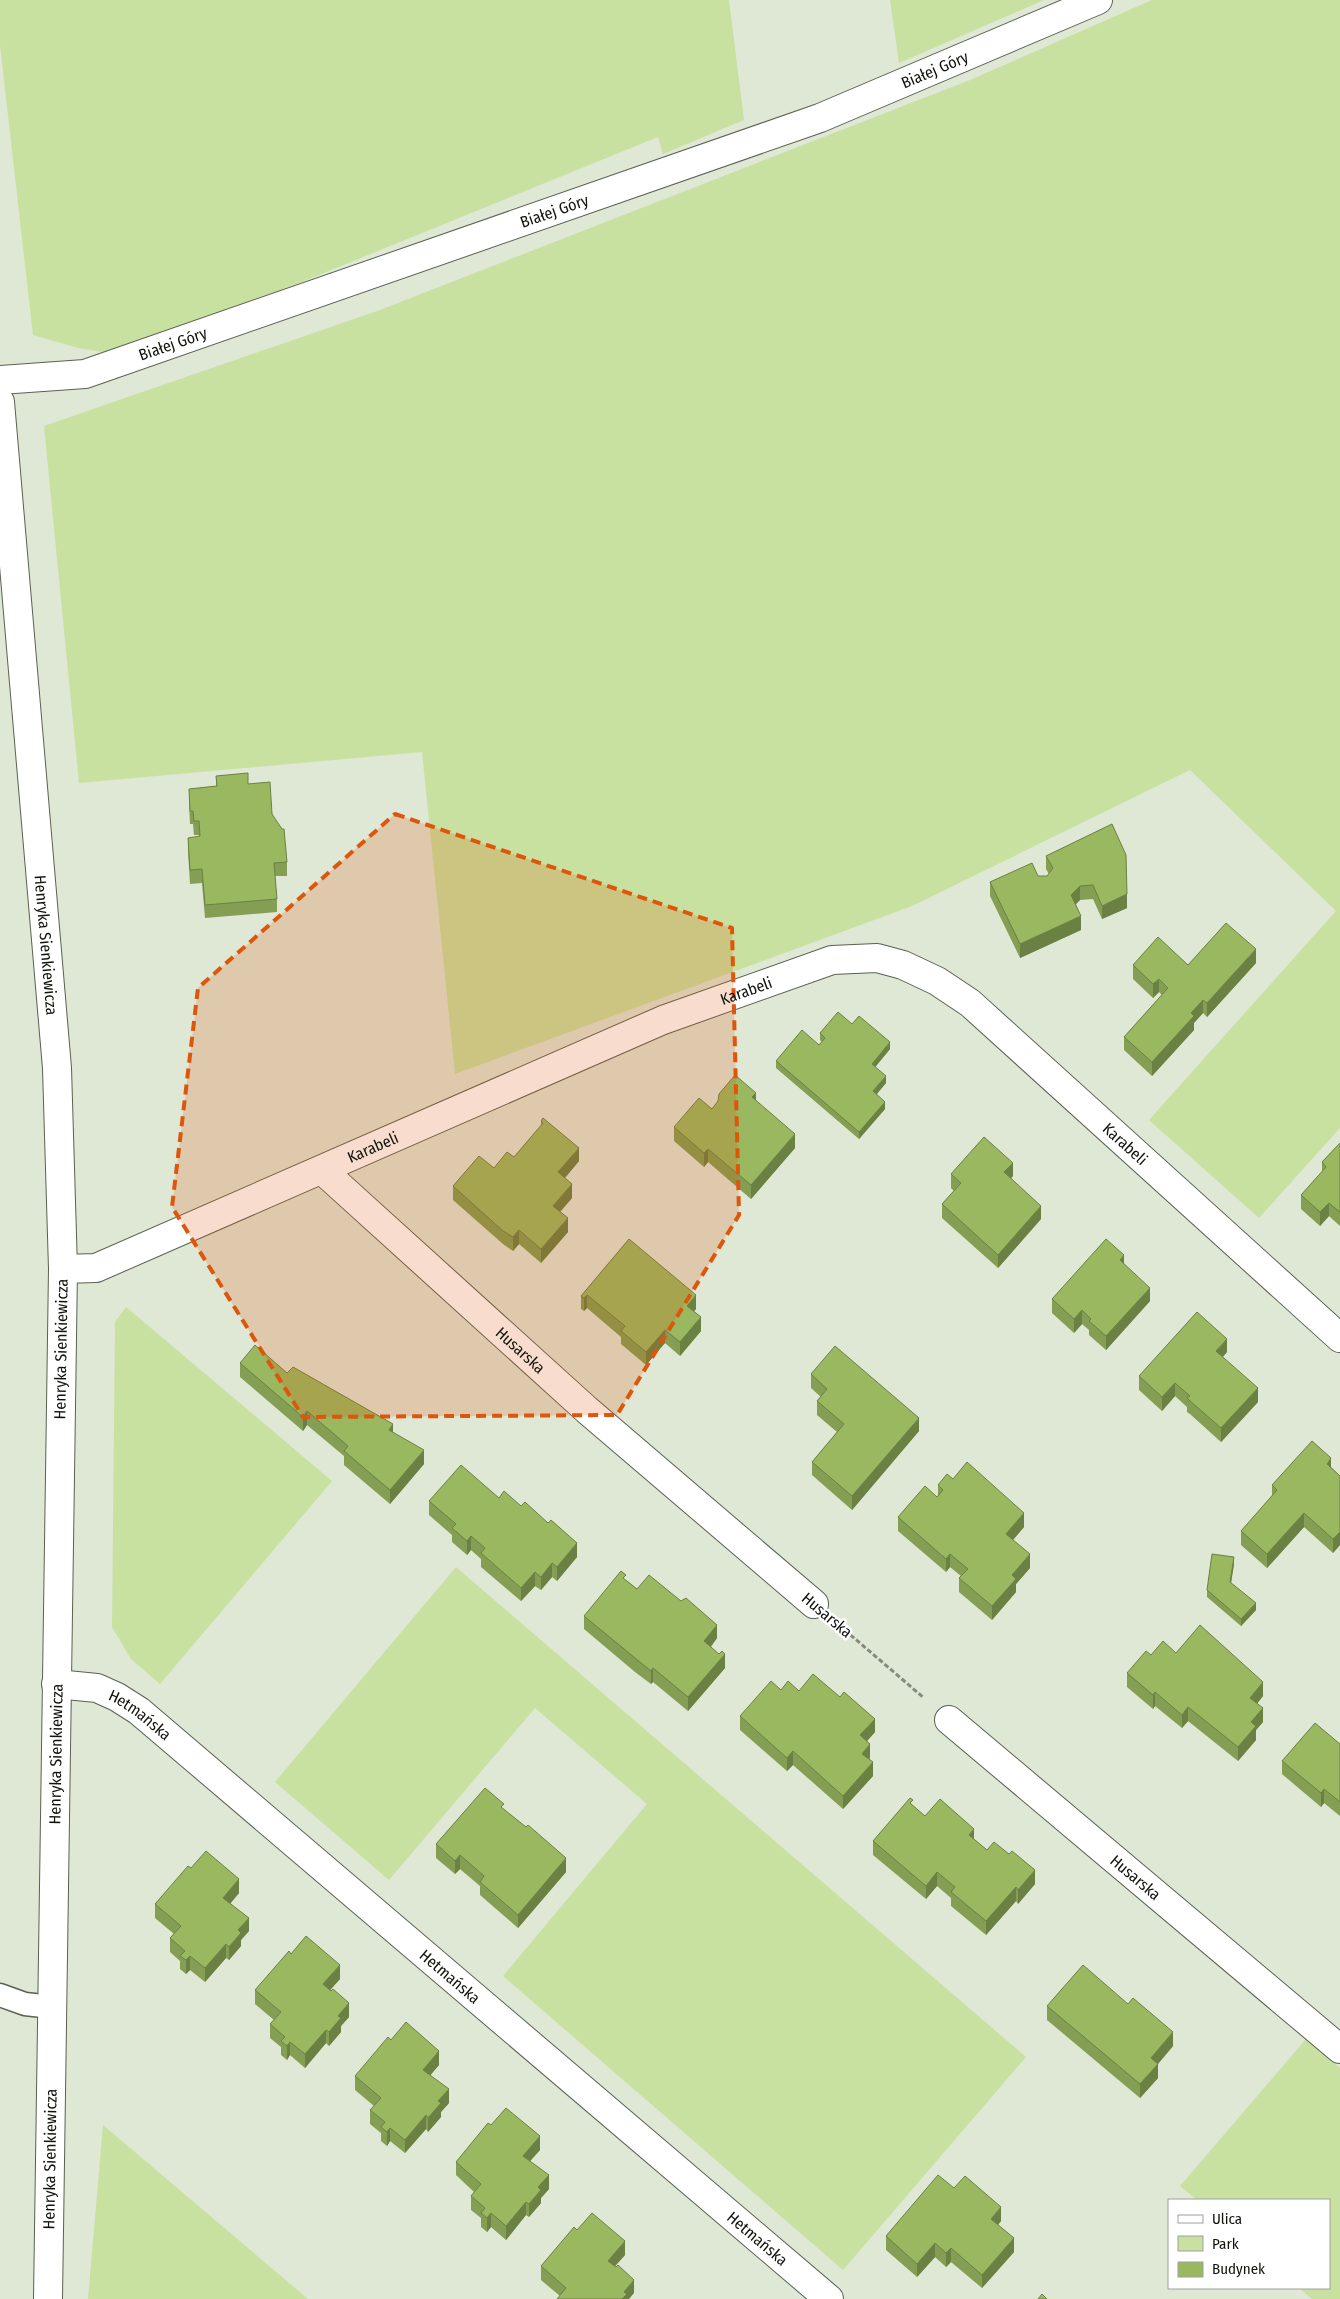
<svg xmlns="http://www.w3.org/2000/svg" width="1340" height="2299" font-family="'Fira Sans Condensed',sans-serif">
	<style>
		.green { fill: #c8e1a1 }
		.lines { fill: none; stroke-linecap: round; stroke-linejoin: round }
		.service-casing { stroke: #5a6151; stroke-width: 25 }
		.minor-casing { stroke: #5a6151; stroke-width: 30 }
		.tertiary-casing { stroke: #5a6151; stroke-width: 30 }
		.path { stroke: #868b7e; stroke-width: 3; stroke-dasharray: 5 2.5; stroke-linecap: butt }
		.service { stroke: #fff; stroke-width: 22 }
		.minor { stroke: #fff; stroke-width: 28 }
		.tertiary { stroke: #fff; stroke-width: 28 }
		.wall { fill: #849e53 }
		.shaded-wall { fill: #6b8143 }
		.building { fill: #99b860; stroke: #6b8143 }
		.marked { fill: #dd560c; fill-opacity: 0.2; stroke: #dd560c; stroke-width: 4; stroke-dasharray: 10 6; stroke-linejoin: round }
		.labels { text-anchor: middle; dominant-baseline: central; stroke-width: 5; stroke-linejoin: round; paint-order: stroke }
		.street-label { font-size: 16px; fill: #11130d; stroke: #fff }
	</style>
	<rect width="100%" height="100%" fill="#dfe7d5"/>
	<g class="green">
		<polygon points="0,0 729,0 744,120 663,154 658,137 255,301 103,352 78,348 33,335 0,45"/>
		<polygon points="890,0 1044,0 899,63"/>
		<polygon points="1152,0 1340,0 1340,1128 1259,1218 1149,1120 1336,911 1190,770 912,906 455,1074 422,752 79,783 44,426 380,310 970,80"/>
		<polygon points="126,1307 332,1481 160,1684 131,1659 112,1627 115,1322"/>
		<polygon points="456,1567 1026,2057 843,2270 503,1976 647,1804 535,1708 389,1880 275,1782"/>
		<polygon points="1306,2039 1340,2068 1340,2299 1312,2299 1299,2288 1329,2288 1329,2200 1197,2200 1180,2186"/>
		<polygon points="103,2125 308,2299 88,2299"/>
	</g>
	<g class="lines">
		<g class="service-casing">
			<polyline id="service" points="0,1995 25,2004 52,2007"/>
		</g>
		<g class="minor-casing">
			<g id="minor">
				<path id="s1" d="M 0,380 L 85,374 L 820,118 L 1098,0"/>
				<path id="s2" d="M 322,1170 L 587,1410 L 814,1604"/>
				<path id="s3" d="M 63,1269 L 96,1268 L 663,1020 L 832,960 L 877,958 L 903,965 L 937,981 L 970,1003 L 1340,1338"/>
				<path id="s4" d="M 56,1684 L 97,1688 L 117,1697 L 139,1711 L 829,2299"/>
				<path id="s5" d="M 949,1720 L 1340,2049"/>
			</g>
		</g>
		<g class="tertiary-casing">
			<g id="tertiary">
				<path id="s6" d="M 0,402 L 57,1068 L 63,1269 L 48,2299"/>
			</g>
		</g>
		<polyline class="path" points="839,1625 924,1698"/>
		<use href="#service" class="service"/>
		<use href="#minor" class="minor"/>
		<use href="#tertiary" class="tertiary"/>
	</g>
	<g class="wall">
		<polygon points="216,776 248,784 272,814 287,862 287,876 275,876 277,899 277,912 205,918 202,883 190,884 188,851 188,838 199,837 199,835 194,835 193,824 190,824 189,803 189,789 216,786"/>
		<polygon points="1112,824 1127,908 1102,919 1093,899 1080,900 1076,904 1081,930 1020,958 990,896 990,882 1038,876 1047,876 1049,874 1046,869 1046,856"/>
		<polygon points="1256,963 1207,1017 1203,1013 1194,1023 1194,1030 1152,1076 1124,1050 1124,1037 1162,995 1159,992 1153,998 1133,979 1133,965"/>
		<polygon points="852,1024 890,1049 875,1067 886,1083 877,1094 885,1109 859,1139 776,1068 776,1061 819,1045 822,1042 820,1040 820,1033"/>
		<polygon points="756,1100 795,1148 751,1199 708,1162 704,1167 674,1141 674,1127 712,1109"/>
		<polygon points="541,1121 579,1161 565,1178 572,1198 560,1212 568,1232 541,1263 519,1244 513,1251 503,1244 453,1200 453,1186 494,1168 514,1157 541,1126"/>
		<polygon points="1340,1143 1340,1226 1329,1216 1320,1226 1301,1209 1301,1195 1322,1172 1322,1162"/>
		<polygon points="951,1174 1013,1176 1011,1178 1041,1219 998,1268 942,1218 942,1204 954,1191 951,1188"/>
		<polygon points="629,1239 696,1309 694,1311 701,1331 680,1356 665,1343 646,1365 621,1344 621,1337 587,1308 584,1311 581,1309 581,1296"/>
		<polygon points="1124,1264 1150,1301 1106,1350 1089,1335 1089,1330 1082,1324 1074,1333 1052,1313 1052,1299"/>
		<polygon points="1227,1352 1223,1357 1258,1402 1221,1442 1190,1414 1187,1412 1187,1407 1175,1396 1162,1411 1139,1390 1139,1376"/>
		<polygon points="240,1363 287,1373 393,1432 424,1464 390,1504 344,1465 344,1456 307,1425 303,1431 240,1377"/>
		<polygon points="811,1374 919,1431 852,1510 812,1475 812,1462 837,1432 817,1415 817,1401 821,1397 811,1388"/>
		<polygon points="1331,1467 1340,1476 1340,1545 1333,1553 1304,1527 1267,1568 1241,1545 1241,1531 1272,1496 1272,1485"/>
		<polygon points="938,1485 1024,1527 1013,1540 1030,1568 1016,1584 1016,1592 992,1620 959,1592 959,1578 961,1576 950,1567 946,1572 898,1531 898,1517 937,1497 938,1495"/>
		<polygon points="499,1498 577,1557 557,1581 552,1577 541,1590 535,1586 521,1601 481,1567 481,1559 471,1550 467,1555 452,1542 452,1535 429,1515 429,1501"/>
		<polygon points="1234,1564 1231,1583 1256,1610 1241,1626 1207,1597 1207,1590"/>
		<polygon points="626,1580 637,1589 717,1638 711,1647 725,1668 688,1711 653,1682 651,1684 635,1672 584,1629 584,1616"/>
		<polygon points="1151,1655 1263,1696 1257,1704 1263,1722 1256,1730 1256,1740 1238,1761 1188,1721 1182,1728 1155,1706 1153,1709 1127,1687 1127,1673"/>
		<polygon points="781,1690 799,1691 875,1732 867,1741 870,1758 869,1759 873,1776 843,1809 793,1765 787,1771 740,1730 740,1716"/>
		<polygon points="1340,1744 1340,1816 1324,1803 1321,1807 1282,1774 1282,1761"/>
		<polygon points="913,1806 925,1816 974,1839 987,1850 1035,1884 1018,1904 1016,1901 986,1935 951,1906 951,1898 937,1886 926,1899 873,1855 873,1841"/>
		<polygon points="504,1809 566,1872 518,1928 480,1895 480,1886 460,1869 455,1874 436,1858 436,1844"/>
		<polygon points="191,1868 239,1893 230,1904 249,1931 241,1940 241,1946 229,1960 226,1958 205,1982 190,1970 186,1974 180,1969 180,1961 170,1952 170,1938 174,1934 155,1918 155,1904"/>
		<polygon points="291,1954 340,1979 330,1990 349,2017 341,2026 341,2032 329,2046 326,2043 305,2068 290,2055 287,2060 281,2055 281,2047 270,2038 270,2024 274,2020 255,2004 255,1990"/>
		<polygon points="1047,2006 1173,2046 1158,2064 1158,2078 1140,2098 1047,2020"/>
		<polygon points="391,2040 439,2065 430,2075 449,2103 441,2112 441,2117 428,2132 426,2129 405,2153 390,2141 387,2146 381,2141 381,2133 370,2124 370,2110 374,2106 355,2090 355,2076"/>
		<polygon points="491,2125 540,2150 530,2161 549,2189 541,2198 541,2203 529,2217 526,2215 506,2240 491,2227 487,2232 481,2227 481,2218 471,2210 471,2196 474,2192 456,2175 456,2162"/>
		<polygon points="954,2188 1001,2221 998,2225 1014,2252 982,2288 951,2262 946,2267 935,2257 917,2277 886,2250 886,2236"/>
		<polygon points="577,2230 625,2255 615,2266 634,2293 560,2296 541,2280 541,2266"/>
	</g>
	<g class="shaded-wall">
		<polygon points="1080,886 1080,900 1071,909 1071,895"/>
		<polygon points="1127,894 1127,908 1102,919 1102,906"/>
		<polygon points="1081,916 1081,930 1020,958 1020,944"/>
		<polygon points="1256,949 1256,963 1207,1017 1207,1003"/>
		<polygon points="1159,979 1159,992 1153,998 1153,984"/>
		<polygon points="1203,1000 1203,1013 1194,1023 1194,1030 1152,1076 1152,1062 1191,1013"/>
		<polygon points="890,1042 890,1049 872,1071 872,1064"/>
		<polygon points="886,1076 886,1083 873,1098 873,1091"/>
		<polygon points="756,1093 756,1106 752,1097"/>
		<polygon points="885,1102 885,1109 859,1139 859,1132"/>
		<polygon points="795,1134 795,1148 751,1199 751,1185"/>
		<polygon points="579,1148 579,1161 558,1186 558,1172"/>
		<polygon points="708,1149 708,1162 704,1167 704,1153"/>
		<polygon points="1013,1163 1013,1176 1004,1186 1004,1172"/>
		<polygon points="572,1184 572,1198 553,1220 553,1206"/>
		<polygon points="1329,1203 1329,1216 1320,1226 1320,1212"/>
		<polygon points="1041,1206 1041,1219 998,1268 998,1255"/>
		<polygon points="568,1218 568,1232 541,1263 541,1249"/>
		<polygon points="519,1230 519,1244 513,1251 513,1237"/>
		<polygon points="1124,1255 1124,1269 1120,1260"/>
		<polygon points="1150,1288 1150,1301 1106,1350 1106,1336"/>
		<polygon points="587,1295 587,1308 584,1311 584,1298"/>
		<polygon points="696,1295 696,1309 687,1319 687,1306"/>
		<polygon points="1082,1310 1082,1324 1074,1333 1074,1319"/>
		<polygon points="701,1317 701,1331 680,1356 680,1342"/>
		<polygon points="665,1330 665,1343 646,1365 646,1352"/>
		<polygon points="1227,1339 1227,1352 1216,1364 1216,1351"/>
		<polygon points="1175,1383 1175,1396 1162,1411 1162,1397"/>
		<polygon points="1258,1388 1258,1402 1221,1442 1221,1428"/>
		<polygon points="307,1411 307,1425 303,1431 303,1417"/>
		<polygon points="919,1418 919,1431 852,1510 852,1496"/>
		<polygon points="393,1424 393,1438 389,1430"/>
		<polygon points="424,1450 424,1464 390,1504 390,1490"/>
		<polygon points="1331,1458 1331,1472 1327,1464"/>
		<polygon points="1024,1513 1024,1527 1006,1548 1006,1534"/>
		<polygon points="1304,1513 1304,1527 1267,1568 1267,1554"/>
		<polygon points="1340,1532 1340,1545 1333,1553 1333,1539"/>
		<polygon points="471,1536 471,1550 467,1555 467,1541"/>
		<polygon points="577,1543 577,1557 557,1581 557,1567"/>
		<polygon points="950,1554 950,1567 946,1572 946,1559"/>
		<polygon points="1030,1554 1030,1568 1016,1584 1016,1592 992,1620 992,1606 1012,1575"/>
		<polygon points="1234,1557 1234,1564 1230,1589 1230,1582"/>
		<polygon points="552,1563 552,1577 541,1590 541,1577"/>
		<polygon points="535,1572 535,1586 521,1601 521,1588"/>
		<polygon points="1256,1603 1256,1610 1241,1626 1241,1619"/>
		<polygon points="717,1625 717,1638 704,1655 704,1641"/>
		<polygon points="725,1654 725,1668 688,1711 688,1697"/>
		<polygon points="653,1668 653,1682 651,1684 651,1671"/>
		<polygon points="1263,1682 1263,1696 1250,1712 1250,1698"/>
		<polygon points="1155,1692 1155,1706 1153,1709 1153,1695"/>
		<polygon points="1188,1707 1188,1721 1182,1728 1182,1715"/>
		<polygon points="1263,1708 1263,1722 1256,1730 1256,1740 1238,1761 1238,1747 1251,1722"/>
		<polygon points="875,1719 875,1732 860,1749 860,1735"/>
		<polygon points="870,1744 870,1758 862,1767 862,1754"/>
		<polygon points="793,1751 793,1765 787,1771 787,1758"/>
		<polygon points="873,1762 873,1776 843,1809 843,1796"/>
		<polygon points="1324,1789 1324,1803 1321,1807 1321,1793"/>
		<polygon points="974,1829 974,1843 969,1835"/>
		<polygon points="460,1855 460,1869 455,1874 455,1861"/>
		<polygon points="566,1858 566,1872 518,1928 518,1915"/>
		<polygon points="1035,1870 1035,1884 1018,1904 1018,1890"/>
		<polygon points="937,1872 937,1886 926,1899 926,1886"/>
		<polygon points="239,1879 239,1893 223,1912 223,1898"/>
		<polygon points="1016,1887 1016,1901 986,1935 986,1921"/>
		<polygon points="249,1918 249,1931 241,1940 241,1946 229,1960 229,1947 238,1930"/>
		<polygon points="226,1944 226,1958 205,1982 205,1968"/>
		<polygon points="190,1956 190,1970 186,1974 186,1960"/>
		<polygon points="340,1965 340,1979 323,1998 323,1984"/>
		<polygon points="349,2003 349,2017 341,2026 341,2032 329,2046 329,2032 338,2016"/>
		<polygon points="326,2030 326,2043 305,2068 305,2054"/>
		<polygon points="1173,2032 1173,2046 1151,2072 1151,2058"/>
		<polygon points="290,2042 290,2055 287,2060 287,2046"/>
		<polygon points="439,2051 439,2065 423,2084 423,2070"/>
		<polygon points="1158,2064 1158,2078 1140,2098 1140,2084"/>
		<polygon points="449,2089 449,2103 441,2112 441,2117 428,2132 428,2118 438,2101"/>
		<polygon points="426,2115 426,2129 405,2153 405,2140"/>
		<polygon points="390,2128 390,2141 387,2146 387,2132"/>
		<polygon points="540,2136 540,2150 523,2169 523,2156"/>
		<polygon points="549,2175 549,2189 541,2198 541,2203 529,2217 529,2204 538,2187"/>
		<polygon points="526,2202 526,2215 506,2240 506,2226"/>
		<polygon points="1001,2207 1001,2221 991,2233 991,2219"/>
		<polygon points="491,2213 491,2227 487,2232 487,2218"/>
		<polygon points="1014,2238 1014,2252 982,2288 982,2275"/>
		<polygon points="625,2241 625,2255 608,2274 608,2261"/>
		<polygon points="935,2243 935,2257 917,2277 917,2264"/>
		<polygon points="951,2248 951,2262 946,2267 946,2253"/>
		<polygon points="634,2280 634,2293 629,2299 622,2299 624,2292"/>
	</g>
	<g class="building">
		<polygon points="248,773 248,784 270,782 272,814 282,829 284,829 287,862 274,863 277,899 205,905 202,869 190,870 188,838 200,836 199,821 194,821 193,811 190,811 189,789 217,786 216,776"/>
		<polygon points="1112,824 1126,855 1127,894 1102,906 1093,885 1080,886 1071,895 1081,916 1020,944 990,882 1032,863 1038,876 1047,876 1053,868 1046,856"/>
		<polygon points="1226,923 1256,949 1207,1003 1203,1000 1191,1013 1194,1016 1152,1062 1124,1037 1168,988 1159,979 1153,984 1133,965 1158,937 1188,965"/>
		<polygon points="838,1012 852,1024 859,1016 890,1042 872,1064 886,1076 873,1091 885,1102 859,1132 776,1061 802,1030 819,1045 825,1038 820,1033"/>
		<polygon points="735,1075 756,1093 752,1097 795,1134 751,1185 708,1149 704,1153 674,1127 699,1098 712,1109 718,1101 719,1094"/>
		<polygon points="543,1118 579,1148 558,1172 572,1184 553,1206 568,1218 541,1249 519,1230 513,1237 503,1231 453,1186 479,1156 494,1168 507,1152 514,1157 543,1123 541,1121"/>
		<polygon points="984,1137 1013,1163 1004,1172 1041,1206 998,1255 942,1204 961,1183 951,1174"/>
		<polygon points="1340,1143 1340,1212 1329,1203 1320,1212 1301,1195 1326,1167 1322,1162"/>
		<polygon points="629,1239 696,1295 687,1306 701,1317 680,1342 665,1330 646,1352 621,1331 625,1326 587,1295 584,1298 581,1296"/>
		<polygon points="1106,1239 1124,1255 1120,1260 1150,1288 1106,1336 1089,1321 1091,1319 1082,1310 1074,1319 1052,1299"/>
		<polygon points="1197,1312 1227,1339 1216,1351 1258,1388 1221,1428 1190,1401 1187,1398 1190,1396 1175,1383 1162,1397 1139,1376"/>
		<polygon points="255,1345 287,1373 293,1367 393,1424 389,1430 424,1450 390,1490 344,1451 348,1446 307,1411 303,1417 240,1363"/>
		<polygon points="835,1346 919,1418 852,1496 812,1462 844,1424 817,1401 827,1389 811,1374"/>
		<polygon points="1312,1441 1331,1458 1327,1464 1340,1476 1340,1532 1333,1539 1304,1513 1267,1554 1241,1531 1277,1490 1272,1485"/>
		<polygon points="967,1462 1024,1513 1006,1534 1030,1554 1012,1575 1016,1579 992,1606 959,1578 968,1569 950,1554 946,1559 898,1517 925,1486 937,1497 943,1490 938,1485 947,1474 953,1479"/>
		<polygon points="461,1465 499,1498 504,1491 521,1506 525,1502 548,1523 551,1520 577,1543 557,1567 552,1563 541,1577 535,1572 521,1588 481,1553 485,1548 471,1536 467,1541 452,1528 456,1524 429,1501"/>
		<polygon points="1212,1554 1234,1557 1230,1582 1256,1603 1241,1619 1207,1590"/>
		<polygon points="621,1571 626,1575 623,1578 637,1589 649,1575 681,1601 686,1598 717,1625 704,1641 719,1654 722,1651 725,1654 688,1697 653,1668 651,1671 635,1658 584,1616"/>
		<polygon points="1200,1625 1263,1682 1250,1698 1263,1708 1251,1722 1256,1726 1238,1747 1188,1707 1182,1715 1155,1692 1153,1695 1127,1673 1146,1651 1151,1655 1163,1641 1176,1653"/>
		<polygon points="813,1674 840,1697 844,1692 875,1719 860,1735 870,1744 862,1754 873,1762 843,1796 793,1751 787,1758 740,1716 771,1681 781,1690 788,1681 799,1691"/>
		<polygon points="1315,1723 1340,1744 1340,1802 1324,1789 1321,1793 1282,1761"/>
		<polygon points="485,1788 504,1804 501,1807 526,1827 528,1825 566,1858 518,1915 480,1882 484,1876 460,1855 455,1861 436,1844"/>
		<polygon points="910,1798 913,1800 910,1803 925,1816 940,1799 974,1829 969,1835 987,1850 994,1842 1009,1854 1012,1851 1035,1870 1018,1890 1016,1887 986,1921 951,1892 955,1887 937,1872 926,1886 873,1841"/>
		<polygon points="206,1851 239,1879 223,1898 249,1918 238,1930 241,1933 229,1947 226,1944 205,1968 190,1956 186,1960 180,1956 185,1951 170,1938 181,1926 155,1904 188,1866 191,1868"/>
		<polygon points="306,1936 340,1965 323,1984 331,1991 333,1989 349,2003 338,2016 341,2018 329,2032 326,2030 305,2054 290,2042 287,2046 281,2041 285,2037 270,2024 281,2012 255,1990 289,1951 291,1954"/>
		<polygon points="1083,1965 1128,2004 1133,1998 1173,2032 1151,2058 1158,2064 1140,2084 1047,2006"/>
		<polygon points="406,2022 439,2051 423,2070 449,2089 438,2101 441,2103 428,2118 426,2115 405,2140 390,2128 387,2132 381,2127 385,2122 370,2110 381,2098 355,2076 388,2037 391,2040"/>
		<polygon points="506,2108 540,2136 523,2156 549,2175 538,2187 541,2190 529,2204 526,2202 506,2226 491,2213 487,2218 481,2213 485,2208 471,2196 481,2184 456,2162 488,2123 491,2125"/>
		<polygon points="938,2175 954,2188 965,2176 1001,2207 991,2219 1014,2238 982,2275 951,2248 946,2253 935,2243 917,2264 886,2236"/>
		<polygon points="592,2213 625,2241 608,2261 616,2267 618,2265 634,2280 624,2292 627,2294 622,2299 557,2299 566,2288 541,2266 574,2227 577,2230"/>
		<polygon points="1042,2294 1047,2299 1038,2299"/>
	</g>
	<path class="marked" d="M 395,814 L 732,928 L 739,1215 L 617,1415 L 303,1417 L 172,1207 L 198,988 Z"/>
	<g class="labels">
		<g class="street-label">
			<text stroke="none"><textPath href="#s1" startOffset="988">Białej Góry</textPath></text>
			<text stroke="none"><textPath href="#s1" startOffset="582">Białej Góry</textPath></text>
			<text stroke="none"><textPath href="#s1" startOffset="178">Białej Góry</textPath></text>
			<text stroke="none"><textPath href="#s6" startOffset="545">Henryka Sienkiewicza</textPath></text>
			<text stroke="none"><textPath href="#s3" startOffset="740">Karabeli</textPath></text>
			<text stroke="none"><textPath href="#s3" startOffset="1190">Karabeli</textPath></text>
			<text stroke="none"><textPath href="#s3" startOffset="335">Karabeli</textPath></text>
			<text transform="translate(61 1349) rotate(-89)">Henryka Sienkiewicza</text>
			<text stroke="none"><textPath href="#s2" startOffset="268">Husarska</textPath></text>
			<text transform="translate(827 1615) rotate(40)">Husarska</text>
			<text stroke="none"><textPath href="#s4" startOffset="92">Hetmańska</textPath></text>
			<text transform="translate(56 1754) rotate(-89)">Henryka Sienkiewicza</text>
			<text stroke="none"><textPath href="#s5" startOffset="244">Husarska</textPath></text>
			<text stroke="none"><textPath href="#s4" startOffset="498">Hetmańska</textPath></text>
			<text transform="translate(50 2159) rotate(-89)">Henryka Sienkiewicza</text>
			<text stroke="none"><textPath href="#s4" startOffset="902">Hetmańska</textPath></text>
		</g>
	</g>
	<rect x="1168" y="2199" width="162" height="90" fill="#ffffff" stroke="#a0a19e"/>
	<rect x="1178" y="2215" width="25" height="8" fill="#ffffff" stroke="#a0a19e"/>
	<text x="1212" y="2224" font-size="15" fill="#11130d">Ulica</text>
	<rect x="1178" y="2236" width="25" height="15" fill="#c8e1a1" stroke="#a0a19e"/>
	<text x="1212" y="2249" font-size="15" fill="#11130d">Park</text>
	<rect x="1178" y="2262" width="25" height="15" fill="#99b860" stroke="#a0a19e"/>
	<text x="1212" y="2274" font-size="15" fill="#11130d">Budynek</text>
</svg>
